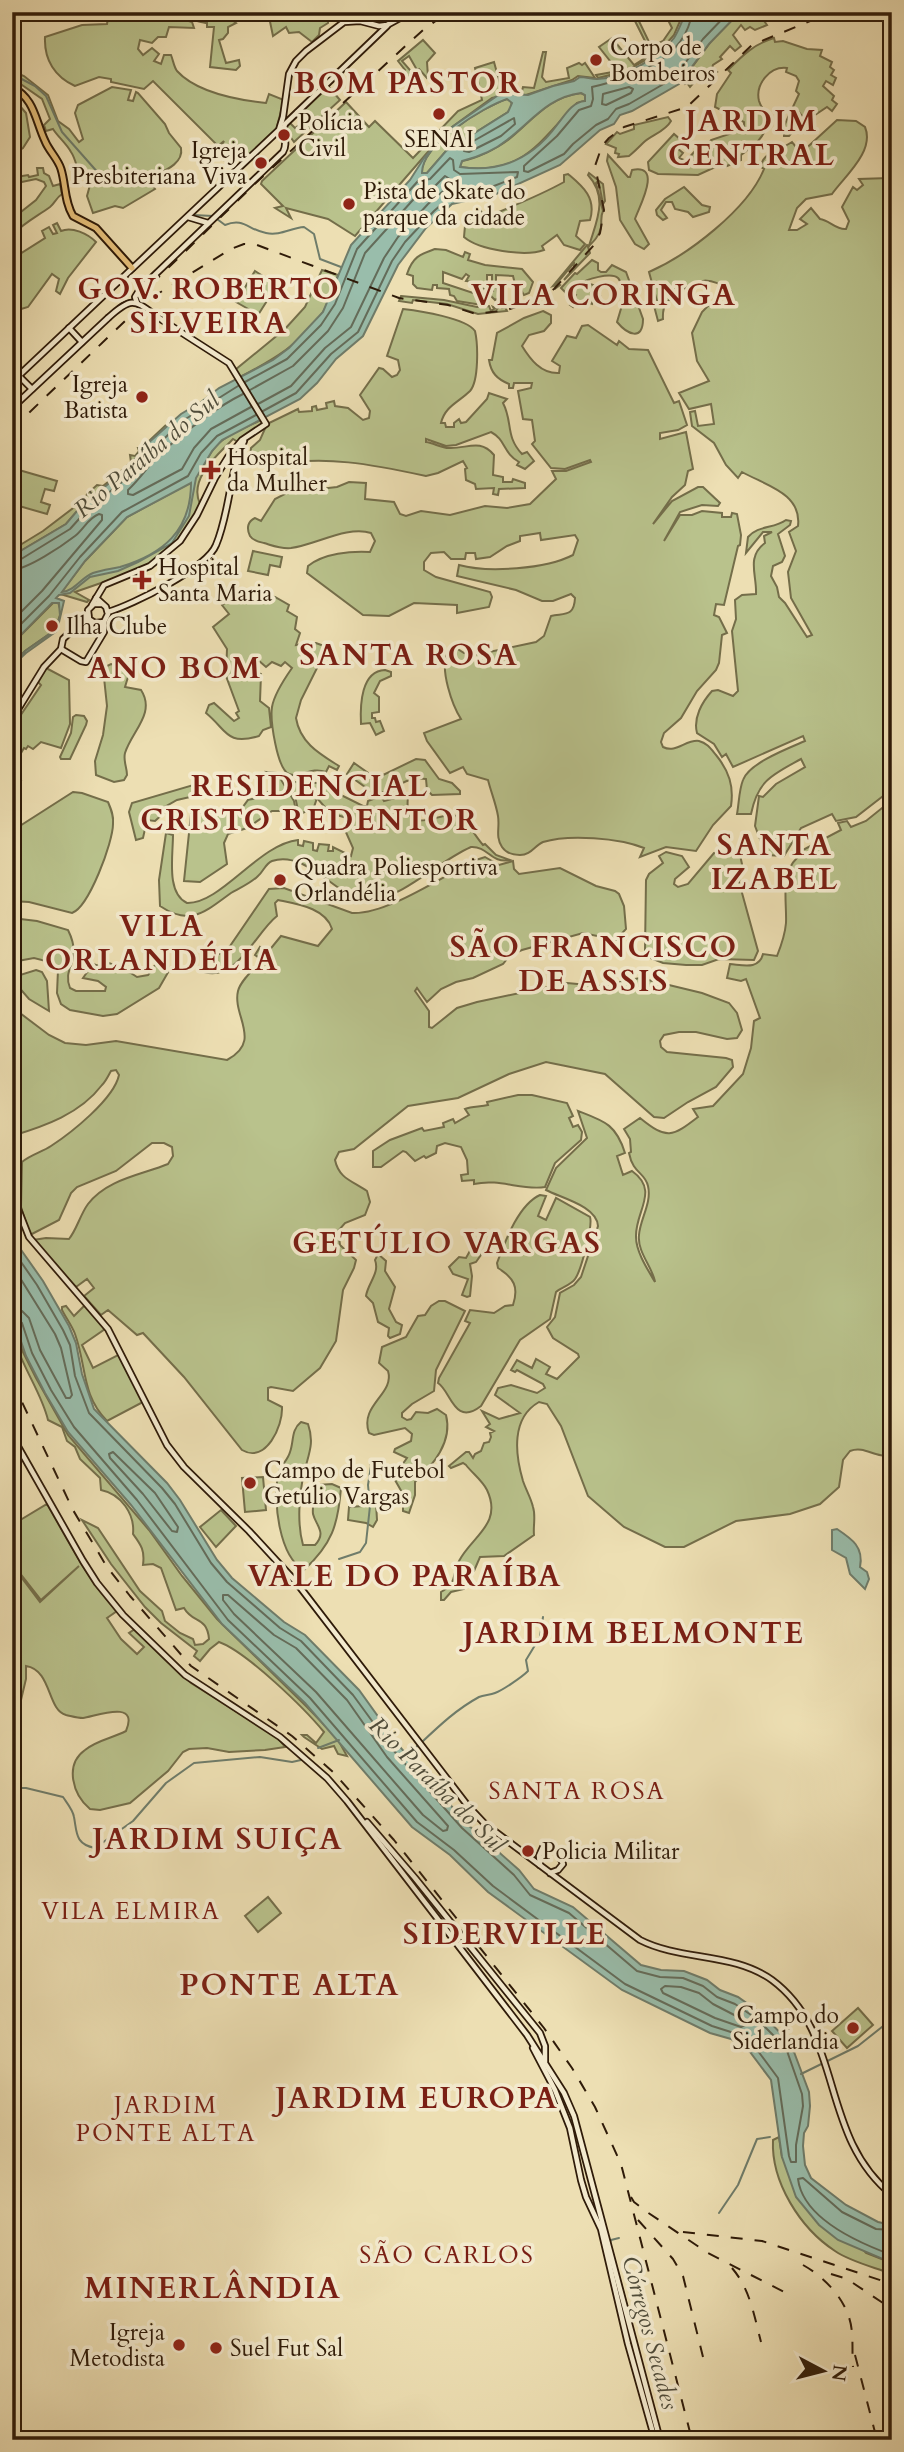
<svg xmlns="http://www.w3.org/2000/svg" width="904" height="2452" font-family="Cardo,serif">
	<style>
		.green { fill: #b9c28c; stroke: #746e4a; stroke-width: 2 }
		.water { fill: #99bdab; stroke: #6f7c6a; stroke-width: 2; fill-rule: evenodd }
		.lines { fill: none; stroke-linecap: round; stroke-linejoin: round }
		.shore { stroke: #646c5a; stroke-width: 2 }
		.stream { stroke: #6f7c6a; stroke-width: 2 }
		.secondary-casing { stroke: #2f1b09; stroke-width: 8 }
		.primary-casing { stroke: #2f1b09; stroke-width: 9 }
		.secondary { stroke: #f3eace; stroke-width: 4.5 }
		.primary { stroke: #e6c07a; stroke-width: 5 }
		.rail { stroke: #2f1b09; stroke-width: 2; stroke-dasharray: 12 12; stroke-linecap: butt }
		.secondary-bridge-casing { stroke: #2f1b09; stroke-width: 8; stroke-linecap: butt }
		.secondary-bridge { stroke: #f3eace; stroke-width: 4.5 }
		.poi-dot { fill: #8f2418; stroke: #f3eace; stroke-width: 2.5 }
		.labels { text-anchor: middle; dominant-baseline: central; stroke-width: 7; stroke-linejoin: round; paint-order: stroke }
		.poi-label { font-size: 23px; fill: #2f1b09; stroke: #f3eace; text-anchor: start }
		.water-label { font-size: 24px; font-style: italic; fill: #4f4c3a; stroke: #f3eace }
		.neighbourhood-label { font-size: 24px; letter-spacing: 2px; fill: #7a1f14; stroke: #f3eace }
		.district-label { font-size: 30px; font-weight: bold; letter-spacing: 2px; fill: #7a1f14; stroke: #f3eace }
	</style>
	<rect width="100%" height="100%" fill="#eddfb3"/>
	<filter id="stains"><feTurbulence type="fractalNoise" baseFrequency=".00286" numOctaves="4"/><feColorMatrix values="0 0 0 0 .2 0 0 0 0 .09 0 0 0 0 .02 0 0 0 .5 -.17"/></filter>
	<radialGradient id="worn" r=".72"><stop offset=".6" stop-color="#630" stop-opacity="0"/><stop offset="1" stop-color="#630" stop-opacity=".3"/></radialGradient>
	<g class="green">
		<path d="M 109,12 L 157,12 L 160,17 L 175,17 L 192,22 L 194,28 L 169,27 L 166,37 L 158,37 L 152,43 L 140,40 L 138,49 L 143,55 L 152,48 L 159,54 L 154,61 L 161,64 L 164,55 L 171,55 C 173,60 174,67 177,71 C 197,93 238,100 266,103 L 269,94 L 284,100 L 276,130 L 242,163 L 232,152 L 224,160 L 218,152 L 224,141 L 218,146 L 153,81 L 144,89 L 111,82 L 111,79 L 99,77 L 75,86 C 55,77 44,60 45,37 L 82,25 L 107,24 Z"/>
		<path d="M 172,12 L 229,14 L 228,17 L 236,23 L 228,27 L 228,33 L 223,39 L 219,40 L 226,63 L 239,60 L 240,66 L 236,70 L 210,67 L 214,27 L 207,27 L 207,23 C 200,23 181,15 172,12 Z"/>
		<polygon points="268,12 331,12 328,15 328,23 320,28 319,35 312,42 299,32 289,33 286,27 273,36"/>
		<polygon points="664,12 684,12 674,35 658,53 626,71 598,78 596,75 618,71 599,47 612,38 634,65 648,56 643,48 647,45 633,17 636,15 650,44 653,46 663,41 672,28"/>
		<polygon points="740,12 767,12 768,14 762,18 767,25 755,30 750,27 745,30 741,25 733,35 741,46 735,51 730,46 720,57 722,59 713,65 712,68 717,72 712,75 705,69 709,75 700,83 696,80 690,87 687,83 685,84 682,81 712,40"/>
		<path d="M 774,38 L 775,42 L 783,41 L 807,49 L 822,50 L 820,56 L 832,62 L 830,67 L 834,70 L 831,75 L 836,78 L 833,85 L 826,81 L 823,86 L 834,96 L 832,100 L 837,104 L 832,111 L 827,107 L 806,121 L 799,112 L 792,117 L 799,124 L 789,136 L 784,136 L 784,126 L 799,94 L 796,91 L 799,81 L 796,76 L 786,72 L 787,68 C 770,66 755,84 759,101 C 762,111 770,115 766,127 C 763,140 751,147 741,155 L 741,160 L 727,166 L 724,163 L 698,175 L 658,174 L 649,170 L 648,162 L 674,134 L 681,140 L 677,148 L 683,153 L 679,158 L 686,161 L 695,151 L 701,154 L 711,140 L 744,129 L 744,122 L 715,107 L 717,94 L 731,73 L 728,70 C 743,55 754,44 774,38 Z"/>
		<polygon points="423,40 435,53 427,62 428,77 427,78 419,69 417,70 409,56 402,61 423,85 421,87 403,72 405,70 398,61"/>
		<polygon points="543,52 546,52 542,77 546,82 569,78 567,68 579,63 582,65 585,63 595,78 578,76 572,80 526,95 509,94 492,98 452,127 440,138 355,236 328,219 286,208 291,218 275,208 283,206 261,184 262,181 346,102 369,127 375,121 413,158 458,111 482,100 475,68 494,62 502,91 522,91 523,87 534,88"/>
		<path d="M 12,71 L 24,76 L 48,95 L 58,121 L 69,129 L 79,142 L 83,139 L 75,113 L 78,105 L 112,87 L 131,90 L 128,100 L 133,101 L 136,92 L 138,93 L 165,124 L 169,133 L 181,148 C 184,165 161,172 148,179 L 155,189 L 123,208 L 115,206 L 93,213 L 87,196 L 90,185 L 100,181 L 99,177 L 96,178 L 94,174 L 81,178 C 77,170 76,159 71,152 C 66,143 58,137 53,129 L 46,131 L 44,125 L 50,119 L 42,99 L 12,78 Z"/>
		<polygon points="328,86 340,100 294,142 287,132 287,126 290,123 295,128 306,120 300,112"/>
		<path d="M 581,93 L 585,95 L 585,101 L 577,103 C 539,142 523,176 460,167 L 462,161 C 477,158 496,149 508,140 C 532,121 548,97 581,93 Z"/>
		<polygon points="12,97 26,113 30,137 23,148 12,155"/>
		<path d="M 507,99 L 511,100 L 512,106 L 508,112 L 446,151 L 427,173 L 422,173 C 421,145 483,107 507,99 Z"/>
		<path d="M 668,117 L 671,121 C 665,132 651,135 643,143 C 638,148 634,152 629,156 L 618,157 L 619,154 L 615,153 L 616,148 L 606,144 L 617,132 L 620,134 L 634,129 L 634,125 Z"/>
		<path d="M 837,120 L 856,121 L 865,127 C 875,151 845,176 832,194 L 806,199 L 797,208 L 789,230 L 797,230 L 807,224 L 800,219 L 811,208 L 820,219 C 829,220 836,230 846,229 L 849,221 L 842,207 L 853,187 L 857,190 L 863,185 L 859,179 L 889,178 L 888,193 L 892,194 L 892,793 L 887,793 L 856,817 L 836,821 L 832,814 L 801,828 L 784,856 L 766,855 L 755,826 L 759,796 L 763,797 L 776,784 L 805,767 L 801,759 C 772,775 758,780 751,814 L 737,814 C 739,803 739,790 743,780 C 749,763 789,748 805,741 L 803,736 L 733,767 L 726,754 L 722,757 L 714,744 L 697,733 C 693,718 702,702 712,691 L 718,690 L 733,696 L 738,691 L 732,631 L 736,619 L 735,600 L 742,595 L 756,594 C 757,575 746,557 765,543 L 764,536 L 772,532 L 763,532 L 746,553 L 748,537 C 758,525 774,529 786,520 L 791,521 L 790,525 L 778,534 L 785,556 L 782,562 L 773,566 L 771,576 L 777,587 L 779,597 L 785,603 L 807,637 L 812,635 L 791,598 L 788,572 L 796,551 L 789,532 L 798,526 C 802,493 765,485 742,472 L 738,478 L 726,465 L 714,443 L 692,426 L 690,412 L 695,411 L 698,426 L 714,424 L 711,404 L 689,409 L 679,393 L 709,381 L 697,361 L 692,333 L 702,312 L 708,306 L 729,303 L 732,295 L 731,291 C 710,276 698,278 679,292 C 668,300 662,304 663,319 L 658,321 L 653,302 L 657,301 L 649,272 C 688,255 748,209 764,169 L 761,167 C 762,152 780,150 792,142 L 801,153 Z"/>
		<path d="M 608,155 L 628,177 L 630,177 L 632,170 C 664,163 638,209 635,219 L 649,244 L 644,249 L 635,244 L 620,220 L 616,187 L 607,161 Z"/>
		<path d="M 37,168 L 43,168 L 44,173 L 49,176 L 53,186 L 60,184 L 62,194 C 56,198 55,203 50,207 C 36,217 25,222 12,235 L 12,219 L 36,200 L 46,186 L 44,182 L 36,179 L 12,184 L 12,172 L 15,172 L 16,177 L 28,175 L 29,177 L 38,175 Z"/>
		<path d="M 589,173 L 603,184 L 605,201 L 603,204 L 599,184 L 597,182 L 596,183 L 603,211 C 600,217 602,222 601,228 C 599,236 594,241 588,247 L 590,253 L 564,280 L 574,268 L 574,263 L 557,283 L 560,285 L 556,288 L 556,285 L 553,286 L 587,245 L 589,246 C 596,222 609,198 588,175 Z"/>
		<path d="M 568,174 C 581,185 597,197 590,220 L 580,221 L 576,236 L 585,244 L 580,250 L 564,245 L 557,235 L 542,246 L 544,250 C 525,257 479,250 464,237 L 465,226 L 473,218 L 471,213 L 481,211 L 484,218 C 511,207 539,196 564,182 L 564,175 Z"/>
		<polygon points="684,187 702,205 710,207 709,212 693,217 688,212 675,209 672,202 666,202 661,210 667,218 663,220 657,215 656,210 665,199"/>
		<path d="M 57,223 L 61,231 C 72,226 88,234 96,242 L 68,278 L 60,294 L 56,291 L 59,279 L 52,274 L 28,307 L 21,309 L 12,291 L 12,259 L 45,238 L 42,231 L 49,227 L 53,234 L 57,233 L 53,225 Z"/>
		<path d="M 435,249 L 446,250 L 463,257 L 465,252 L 470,254 L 468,260 L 485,265 L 522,269 L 533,282 L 529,293 L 524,295 L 521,290 L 516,288 L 513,276 L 496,275 L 496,282 L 492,283 L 492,275 L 487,275 L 487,284 L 466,281 L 469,276 L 466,274 L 462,279 L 443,272 L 443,283 L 476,294 L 478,287 L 484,288 L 485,292 L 493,291 L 492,286 L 496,285 L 499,298 L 495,300 L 491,296 L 485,297 L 485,301 L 481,302 L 482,305 L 457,301 L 454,296 L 450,295 L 449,289 L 437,288 L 437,285 L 433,285 L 432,290 L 417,288 L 413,284 L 413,276 L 407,274 C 413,256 421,254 435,249 Z"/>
		<path d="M 592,260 L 598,263 L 598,270 L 601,272 L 606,272 L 612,265 L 626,272 L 643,319 C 643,342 627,334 617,322 L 626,292 C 624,290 620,280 618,278 C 611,272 586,279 580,284 L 583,288 L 590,284 L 597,286 L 600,295 L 593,294 L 592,304 L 586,302 L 584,305 L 575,303 L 573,307 L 570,305 L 576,295 L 573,293 L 569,299 L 566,296 L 567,294 L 561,288 L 575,273 L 577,274 Z"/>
		<path d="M 322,270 L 338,275 C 334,287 330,301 323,312 C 304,342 271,361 240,377 L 235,370 L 285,329 L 305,307 Z"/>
		<polygon points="255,271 277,285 258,315 256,315 259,317 254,323 245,317 250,310 236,302"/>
		<polygon points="401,296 444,300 477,307 489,306 491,311 494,309 493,307 497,309 500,306 502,308 505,307 507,311 478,314 447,304 413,300 412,303 399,301"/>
		<path d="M 403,309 C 420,311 466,318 475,331 C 478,344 479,381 470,391 C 459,402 445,406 441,423 L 445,423 L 446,427 L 454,427 L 454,423 L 459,419 L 461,423 L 466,422 L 487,399 L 489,393 L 507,399 L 503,403 C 513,422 505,436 522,454 L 527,452 L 534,461 L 525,469 L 517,465 L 519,462 C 503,453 506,440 491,432 L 456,445 L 446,446 L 426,439 L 426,442 C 434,443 441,448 449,448 C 467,449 480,438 494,455 L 493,475 L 503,477 L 503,482 L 512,482 L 513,479 L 525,483 L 525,488 L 499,489 L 498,495 L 493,494 L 494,488 L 476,489 L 475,484 L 466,480 L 465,469 L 467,468 L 463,461 L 438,473 L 426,476 C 375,465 322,454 270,466 L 265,461 L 258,466 L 250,458 L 251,448 L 260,440 L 267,424 L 298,409 L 299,412 L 312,411 L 312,407 L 316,406 L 317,410 L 327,408 L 326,403 L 334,401 L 335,406 L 348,408 L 363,420 L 369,418 L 370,411 L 360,395 L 379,368 L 383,369 L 392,377 L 397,375 L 400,370 L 398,360 L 387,356 Z"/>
		<path d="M 543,311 L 551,315 L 551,323 L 544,331 L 529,335 L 522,346 C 530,359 541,374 559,373 L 560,366 L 552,361 L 567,336 L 576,338 L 582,326 L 588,325 L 617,345 L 619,341 L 629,349 L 648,350 L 674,403 L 679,401 L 687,425 L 678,430 L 660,433 L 660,439 L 686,432 L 693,469 L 688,471 L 685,485 L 672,497 L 653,524 L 672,501 L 698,487 L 703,487 L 720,503 L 718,506 L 702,505 L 680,512 L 664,541 L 680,515 L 692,515 L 702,511 L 722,513 L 722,517 L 731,517 L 732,513 L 737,514 L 741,535 L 740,545 L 738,546 L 724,605 L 716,604 L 714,615 L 719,617 L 727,633 L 722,635 L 719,663 L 716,670 L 697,691 L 681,718 L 664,733 L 661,742 L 663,747 C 676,754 686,739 699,741 C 707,743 711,749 716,755 C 729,771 734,786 731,806 L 713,825 L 696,851 L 666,847 L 640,857 L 644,848 C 619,838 569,834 543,842 C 534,846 531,855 520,855 C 513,855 506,853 502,847 C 495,836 500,828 498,816 C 496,804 491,792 488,780 L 467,774 L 463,767 L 450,773 L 427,741 L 424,733 L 461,719 C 452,705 440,670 447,654 L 456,648 L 464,653 L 480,654 L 536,642 L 544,636 L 551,616 C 565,613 574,617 575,598 L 571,594 L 553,601 L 542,601 L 516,590 L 457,576 L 459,565 C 488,573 546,569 573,555 L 578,540 L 575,535 L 541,540 L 540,533 L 520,536 L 520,541 L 507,546 L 490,557 L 476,559 L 475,553 L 466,553 L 465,559 L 451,559 L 444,552 L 431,553 L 424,562 L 424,570 L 436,577 L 490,592 L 492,597 L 489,607 L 457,613 L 457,605 L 414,603 L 389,616 L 363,615 L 307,573 L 308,566 C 324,553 351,551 370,552 L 375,541 L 371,533 C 348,525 315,545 291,548 C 281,549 274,546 264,543 C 259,542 253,541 250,536 C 246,528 248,521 255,518 L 261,521 L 275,499 L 285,494 L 285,491 L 292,489 L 293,492 L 337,487 L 349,482 L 366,483 L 365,499 L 394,502 L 400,514 L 406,516 L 421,511 L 450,515 L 485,506 L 507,508 L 530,504 L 556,479 L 552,471 L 566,471 L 591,462 L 590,460 L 565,469 L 551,468 L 532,444 L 535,441 L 532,420 L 523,419 L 518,391 L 531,388 L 532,383 L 514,383 L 513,388 L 509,388 L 509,384 C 497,379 491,373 489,360 L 492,360 L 497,333 L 524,318 Z"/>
		<path d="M 261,420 L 262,425 L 238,442 L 233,439 C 219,454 188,478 200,504 L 188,531 L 150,566 L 75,592 L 89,600 L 87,602 L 60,594 L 85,561 L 127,517 L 190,483 C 201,474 206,457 216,446 C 227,434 247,427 261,420 Z"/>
		<path d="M 166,425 L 147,444 L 128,469 L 85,502 L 66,524 L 12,556 L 12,550 L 43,531 L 85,499 L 87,494 L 97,485 L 103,486 C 113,478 123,470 131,462 L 130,455 L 135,456 L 139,451 L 138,448 L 142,448 L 145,442 L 149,441 Z"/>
		<polygon points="12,468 57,481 54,491 45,489 41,502 50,505 47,514 12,504"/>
		<polygon points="253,551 282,557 280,567 270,565 268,575 248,571"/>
		<path d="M 255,595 L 275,597 L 289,605 L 287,611 L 297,617 L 295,629 L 300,633 L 296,645 L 316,643 L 324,646 L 324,654 L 301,700 L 296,718 C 300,743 320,754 339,766 L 337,770 L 329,766 L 326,772 C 310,766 301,779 289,774 C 277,769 270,720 272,707 C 274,695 285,678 292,668 L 285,662 L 281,666 L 272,662 L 266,667 L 258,660 L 251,669 L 261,674 L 260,701 L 269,708 L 271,727 L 263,730 L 259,736 C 226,746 227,730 206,713 L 209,705 L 214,703 L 234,721 L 239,718 L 236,713 L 239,711 L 226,676 L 227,649 L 213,627 L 229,614 L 222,605 L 234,598 Z"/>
		<polygon points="54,602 58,602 61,612 55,630 25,651 12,664 12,644"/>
		<path d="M 123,660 L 135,671 L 131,676 L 128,677 L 125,687 L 141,690 C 156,713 132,731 125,753 C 123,761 127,767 127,775 L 124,780 L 114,782 L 96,775 L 95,761 L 103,735 L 107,706 L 103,668 L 111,664 L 118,666 Z"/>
		<polygon points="46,668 69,680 70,724 61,748 41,742 33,749 28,746 26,749 24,748 14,765 21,780 12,785 12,728 41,685 38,682"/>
		<path d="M 385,670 L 391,672 L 391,676 L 380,681 L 374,693 L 379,697 L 379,712 L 372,713 L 372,718 L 375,718 L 376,722 L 380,721 L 384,731 L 376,735 L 370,723 L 361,724 C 360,705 361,671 385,670 Z"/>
		<polygon points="76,715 84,716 87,721 86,725 70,759 61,759 60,757 71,733 73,717"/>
		<path d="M 416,759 L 425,760 L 439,779 L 452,783 L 460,791 L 460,794 L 432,795 L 427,790 L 426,779 C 402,774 383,802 360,795 L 365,787 L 347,774 L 354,763 L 374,777 L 379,777 Z"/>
		<path d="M 266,772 L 277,773 L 294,801 L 296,811 L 272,811 L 247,828 L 228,834 L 224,843 L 227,864 L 200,882 L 184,881 L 191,814 L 242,808 L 248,800 C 264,796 279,793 266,772 Z"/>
		<path d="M 283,775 L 295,782 L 317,783 L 363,806 L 367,806 L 368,801 L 381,796 L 384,801 L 406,795 L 408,797 C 403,840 441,810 456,816 C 468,821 475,836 483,845 L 485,844 L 496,855 L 510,860 C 491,864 488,846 471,847 C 439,861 407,894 373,901 C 344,907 309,848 272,861 C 265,864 264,871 258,876 C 251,883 240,888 231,893 C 206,911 191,927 160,906 L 159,880 L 166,833 L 173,835 C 173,856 166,893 187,903 C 221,904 259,844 298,840 L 298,845 L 303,846 L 304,841 L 313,843 L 313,850 L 317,851 L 319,844 L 329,845 L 328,851 L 333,851 L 333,847 L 351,856 L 353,848 L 345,830 L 347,818 L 330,813 L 317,798 L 314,807 L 299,815 L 295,796 Z"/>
		<polygon points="200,783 199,795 177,800 163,808 165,812 155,821 147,820 143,838 136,840 129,812 132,803"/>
		<path d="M 73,792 L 82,793 L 108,802 C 111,809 114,816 113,824 C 113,842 89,907 72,913 L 29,902 L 12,901 L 12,831 Z"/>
		<path d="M 892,800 L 892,1454 C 876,1460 866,1445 850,1451 L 843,1460 L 839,1487 L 820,1504 L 790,1514 L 736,1521 L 684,1547 L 665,1547 L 624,1527 L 588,1496 L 561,1426 L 547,1404 L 539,1402 C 511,1418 515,1454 523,1481 C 526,1490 531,1498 533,1507 C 536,1516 533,1526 534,1535 L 504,1556 L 480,1557 L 474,1571 L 468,1574 L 464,1589 L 451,1592 L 444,1600 L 441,1600 L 441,1592 C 459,1582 451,1575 459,1561 C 472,1536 503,1524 487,1490 C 482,1480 472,1473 466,1465 L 463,1463 L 451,1468 L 449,1466 L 466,1452 L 469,1452 L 473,1458 L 475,1454 L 481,1451 L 484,1443 L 489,1442 L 491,1437 L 490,1433 L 494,1431 L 486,1427 L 490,1424 L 482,1411 L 499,1419 L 520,1413 L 495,1395 L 498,1388 L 511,1385 L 537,1393 L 545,1388 L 543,1384 L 517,1370 L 515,1372 L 511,1370 L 517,1360 L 532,1368 L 536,1359 L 550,1367 L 546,1374 L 557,1379 L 579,1357 L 578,1354 L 553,1338 L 547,1327 L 555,1317 L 560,1293 L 574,1285 L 581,1277 L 598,1226 C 597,1206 561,1198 546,1190 L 556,1168 L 587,1138 L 578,1111 C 604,1121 616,1124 625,1153 L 617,1156 L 623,1175 L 632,1171 C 660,1191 635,1211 636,1237 C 636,1252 648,1270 655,1282 C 653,1268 637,1252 639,1235 C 640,1219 652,1203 648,1186 C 645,1172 633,1174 629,1153 L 631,1152 L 630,1139 L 624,1129 L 640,1118 C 667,1140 672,1137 698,1117 L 693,1109 L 713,1106 L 743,1074 L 751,1048 L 754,1021 L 760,1018 L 746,979 L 741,981 L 727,978 L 730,964 C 743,965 759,970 763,954 L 777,956 C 781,946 785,935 786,923 C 787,902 780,874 797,858 L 793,852 L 799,846 L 803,850 L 841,830 L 838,823 L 847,821 L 851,827 L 866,821 Z"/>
		<polygon points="666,852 682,856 689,867 675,879 674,884 678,887 688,884 714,853 728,852 740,855 742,864 739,882 758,951 754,960 719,959 702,965 686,965 663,963 648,957 645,951 646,880 649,874 663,863 659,856"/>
		<path d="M 485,857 L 499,865 L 513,861 L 514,869 L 519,874 L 560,868 L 596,886 L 615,891 L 619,894 L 624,906 L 626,929 L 616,940 L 583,933 L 522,950 L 510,955 L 503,964 L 473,978 L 456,982 L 441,989 L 427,1002 L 417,988 L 415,991 L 429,1011 L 429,1027 L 432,1028 L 457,1008 L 477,1002 L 567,983 L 599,986 L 640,978 L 702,993 L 729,1003 L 737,1013 L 742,1030 L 737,1038 L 727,1039 L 696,1032 L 679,1032 L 664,1035 L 660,1041 L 661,1047 L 667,1052 L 726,1058 L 732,1060 L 733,1067 L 716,1087 L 688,1102 L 664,1118 L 654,1117 L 605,1074 L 546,1062 L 509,1074 L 458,1098 L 408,1106 L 354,1149 L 339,1152 L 335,1160 C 339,1179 353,1181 367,1191 L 370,1202 L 365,1215 L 345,1223 L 338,1231 L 340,1245 L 356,1260 L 354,1268 L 343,1290 L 336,1341 L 320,1368 L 293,1391 L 271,1387 L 268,1388 L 268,1400 L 282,1407 C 283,1426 266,1464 242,1450 L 184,1377 L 143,1333 L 137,1335 L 108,1310 L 101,1315 L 84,1296 L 94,1288 L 87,1279 L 76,1287 L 33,1240 L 46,1238 L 69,1239 C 77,1229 80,1215 88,1204 C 107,1179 141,1175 168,1164 L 173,1156 L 172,1147 L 164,1143 L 152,1143 L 116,1171 L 77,1187 L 71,1193 L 59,1220 L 30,1235 L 21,1207 L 22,1162 C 30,1155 42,1152 51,1146 C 71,1133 114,1099 119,1075 L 116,1070 L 111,1071 C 108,1076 106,1081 102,1085 C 80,1114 45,1126 12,1136 L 12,1007 L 49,1035 L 65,1043 L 86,1045 L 116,1041 L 227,1060 C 263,1041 232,1016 238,991 C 241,980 254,969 262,960 L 255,955 L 260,947 L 268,952 L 281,936 L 318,946 L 332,929 C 326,908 297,904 278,900 L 275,903 L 277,916 C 256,932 237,982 204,972 L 205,964 L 230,946 L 269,889 L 284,888 L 352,913 C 387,915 444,875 476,860 Z"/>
		<path d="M 12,918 L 37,921 L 68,930 C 71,936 74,946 74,953 C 73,966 64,973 70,988 L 76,991 L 105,991 L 106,987 L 98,981 L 83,978 L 93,964 L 102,967 L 109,963 L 123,968 L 137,977 L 148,975 L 158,961 L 164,963 L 170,969 L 159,988 L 117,1014 L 103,1016 L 70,1010 L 61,1004 L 57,993 L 58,970 L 54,963 L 34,958 L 12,962 Z"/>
		<polygon points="36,970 42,972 47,981 49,1011 29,999 16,984 20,975"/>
		<path d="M 518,1095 L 532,1095 L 567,1103 L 573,1116 L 569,1118 L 573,1127 L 578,1125 L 582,1132 L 581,1140 L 555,1163 L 545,1187 C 522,1191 500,1178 474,1184 L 474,1180 L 462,1181 L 461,1175 L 468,1174 L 467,1160 L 461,1147 L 445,1143 L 437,1146 L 436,1153 L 426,1158 L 424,1156 L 415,1161 L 406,1152 L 403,1151 L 381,1167 L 373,1167 L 373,1151 L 390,1140 L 422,1128 L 424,1131 L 444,1127 L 443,1123 L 453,1119 L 455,1123 L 469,1115 L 465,1109 C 472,1106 480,1107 488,1105 L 487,1102 Z"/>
		<path d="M 540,1195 L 546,1196 L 538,1216 L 546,1220 L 556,1198 L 590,1217 C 593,1225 581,1271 575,1279 C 571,1285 562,1287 556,1292 L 550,1319 L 520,1340 L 481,1406 C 454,1427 451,1391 438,1383 L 439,1378 L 470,1323 L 465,1321 L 470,1310 L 494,1313 L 505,1306 L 513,1305 C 519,1287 514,1278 498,1268 L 497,1263 C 505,1242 518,1205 540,1195 Z"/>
		<polygon points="480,1248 483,1252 476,1262 470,1264 472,1276 470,1296 467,1297 462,1295 468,1279 453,1274 449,1267 459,1257 466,1258 471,1249"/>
		<path d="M 378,1254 L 386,1261 L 385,1271 L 395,1287 L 389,1309 L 396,1322 L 402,1325 L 400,1334 L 390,1338 L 388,1336 L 389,1328 L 378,1322 L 373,1303 L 366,1296 C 368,1283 380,1273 375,1260 Z"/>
		<path d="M 439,1301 L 445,1301 L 465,1311 L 436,1370 L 434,1391 L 412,1404 L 402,1413 L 402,1417 L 407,1420 L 411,1419 L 416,1412 L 428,1413 L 437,1409 L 446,1415 C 453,1442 433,1465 415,1482 L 415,1495 L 409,1513 L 403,1511 L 403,1494 L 395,1480 L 397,1472 L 407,1458 L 394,1452 L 395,1449 L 411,1441 L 412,1434 L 405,1428 L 374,1435 L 369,1433 C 359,1405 395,1394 388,1371 L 379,1363 L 382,1347 L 406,1337 L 418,1316 L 425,1315 L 431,1306 Z"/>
		<path d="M 85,1305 L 105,1329 L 82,1345 L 93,1368 L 120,1354 L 143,1402 L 107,1421 C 81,1394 87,1367 75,1334 C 72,1326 66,1318 62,1310 L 62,1307 L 66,1306 L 74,1316 Z"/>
		<path d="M 12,1318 L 23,1352 L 36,1378 L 68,1435 L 149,1530 L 182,1576 L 217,1619 L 307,1707 L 337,1738 L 347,1756 L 338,1754 L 334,1746 L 322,1749 L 304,1737 L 302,1735 L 307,1735 L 316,1743 L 324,1732 C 305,1709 247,1652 219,1642 L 210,1649 L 200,1661 L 194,1656 L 197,1651 L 161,1623 L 145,1607 L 111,1564 L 82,1520 L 98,1528 L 140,1591 L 162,1611 L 165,1621 L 180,1633 L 193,1639 L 195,1645 L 203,1644 L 209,1639 C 207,1616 193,1624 184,1608 L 176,1610 L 161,1568 L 153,1564 L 143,1565 C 145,1550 141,1545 133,1534 C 135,1514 121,1494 101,1490 L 100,1478 L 80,1459 L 75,1447 L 67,1441 L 62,1427 L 48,1420 C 40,1386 12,1356 12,1318 Z"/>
		<path d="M 301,1422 L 308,1424 C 315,1444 308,1455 304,1473 C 299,1495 297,1524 303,1545 L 315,1545 C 327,1532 316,1526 313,1514 C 312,1505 315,1493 317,1485 L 332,1484 L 341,1488 C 338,1525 332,1544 304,1570 C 279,1557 273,1501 278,1475 C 280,1466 288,1460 290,1452 C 294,1441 291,1430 301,1422 Z"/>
		<polygon points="263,1477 266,1510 245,1512 242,1478"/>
		<polygon points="369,1498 376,1503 377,1520 373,1527 366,1523 348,1520 349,1507 363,1506"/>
		<path d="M 47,1504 C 69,1542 87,1579 117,1611 L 107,1618 L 121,1639 L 137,1654 L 144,1647 L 129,1633 L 135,1629 L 191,1683 L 277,1737 L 285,1747 L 265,1750 L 229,1752 L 207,1748 L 189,1749 L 183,1752 L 168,1771 L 130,1803 L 100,1810 L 90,1809 C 73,1795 64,1765 85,1750 C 97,1740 113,1738 126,1731 C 140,1698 94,1717 83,1718 C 77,1718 71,1716 66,1715 C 47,1710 52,1670 26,1666 L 26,1679 L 16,1721 L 20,1753 L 12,1756 L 12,1565 L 40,1602 L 79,1566 L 41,1600 L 12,1563 L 12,1525 Z"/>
		<polygon points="221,1510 236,1526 216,1547 200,1527"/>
		<polygon points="268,1897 281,1913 258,1932 245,1916"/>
		<polygon points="858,2008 873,2025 847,2048 832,2031"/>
		<path d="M 779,2137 L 782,2157 L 866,2253 L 892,2263 L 892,2274 C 874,2267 851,2262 835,2251 C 800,2228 771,2182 773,2140 Z"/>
	</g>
	<g class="water">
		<path d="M 686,12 L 740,12 L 709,44 L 679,84 L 632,111 L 620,115 L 614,124 L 600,130 L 560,165 L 496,194 L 452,204 L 426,228 L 398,265 L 363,336 L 336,359 L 317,383 L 300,399 L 222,440 L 212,451 L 196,478 L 189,516 L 172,543 L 138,562 L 118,571 L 90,577 L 70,593 L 59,595 L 56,598 L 64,601 L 57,631 L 26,653 L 12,666 L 25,651 L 55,630 L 60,616 L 59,603 L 52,603 L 12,644 L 12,556 L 66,524 L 83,504 L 127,469 L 147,444 L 181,414 L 201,402 L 219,388 L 273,360 L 289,348 L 323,312 L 351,245 L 410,180 L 424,158 L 452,127 L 497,96 L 510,94 L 528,95 L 553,86 L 574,81 L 580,77 C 586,77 591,79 597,79 C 623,78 658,59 674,38 C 679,30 682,21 686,12 ZM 581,93 L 585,95 L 585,101 C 572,102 565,115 557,125 C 533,158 501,173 460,167 L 462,161 C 478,157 495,150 507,140 C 532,121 548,97 581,93 ZM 507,99 L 512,103 L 508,112 L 446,151 L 427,173 L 422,173 C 421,145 483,107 507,99 ZM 191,483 C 191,531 163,554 120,567 C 111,569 102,570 93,573 C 82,577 73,592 62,592 L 85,561 L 127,517 Z"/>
		<polygon points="12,1237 43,1281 69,1326 76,1343 82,1374 94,1409 167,1483 180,1500 217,1560 232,1578 284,1622 305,1635 359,1690 400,1747 467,1824 519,1870 534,1889 573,1907 641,1965 661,1970 684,1971 707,1980 720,1990 738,1997 762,2014 791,2044 809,2092 810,2106 808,2126 804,2133 803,2146 805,2165 811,2178 846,2205 878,2222 892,2225 892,2263 838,2240 819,2225 796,2197 782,2157 771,2080 750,2052 731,2039 710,2033 622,1990 488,1892 450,1855 412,1827 305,1703 222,1624 131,1505 68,1432 45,1393 26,1356 12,1315"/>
		<path d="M 837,1529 C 852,1539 864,1547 860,1567 L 867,1572 L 869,1579 L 865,1589 L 850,1574 L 846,1558 L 832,1550 L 832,1530 Z"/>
	</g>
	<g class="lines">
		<g class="shore">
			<path d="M 692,12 C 686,60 631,78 592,87 L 593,99 L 591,106 L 579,110 L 557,136 L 524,166 L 524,171 L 528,172 L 564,154 L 573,144 L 596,125 L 608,119 L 616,109 L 629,104 L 674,78 L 703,39 L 729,12"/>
			<polygon points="629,87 633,89 631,93 606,105 602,104 603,94"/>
			<polygon points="514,118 515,124 501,136 469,152 464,151 464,147 470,143"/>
			<polyline points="245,382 287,359 321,325 335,304 357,249 418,181 430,179 450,158 453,160 454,170 460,174 518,172 517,177 481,191 462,193 450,197 434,211 405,242 392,261 358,332 331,354 296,393 263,411"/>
			<polyline points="250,390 293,366 328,331 343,308 365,253 421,191 433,188 445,176 453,181 453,186 442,192 428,204 398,237 384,258 351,327 325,348 291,386 258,404"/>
			<path d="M 243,394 C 213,409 187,430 162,452 C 150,463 141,478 128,490 L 128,494 L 133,495 L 182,469 L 194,448 L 211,429 L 251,407"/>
			<polyline points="12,562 18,561 70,529 88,509 132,474 153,449 184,420 238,386"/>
			<path d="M 12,570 C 28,569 62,546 75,536 C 84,529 88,518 99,514 L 102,515 L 102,520 L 42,591 L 12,621"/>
			<polyline points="12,633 49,596 80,557 122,512 188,476 201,453 217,436 256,415"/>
			<polyline points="12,1249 37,1285 63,1330 70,1345 75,1376 89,1413 162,1488 175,1504 211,1563 227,1582 280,1628 301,1641 353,1695 394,1751 462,1828 514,1875 530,1895 569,1913 637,1971 660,1977 683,1978 703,1986 717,1997 735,2004 757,2019 786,2048 802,2094 803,2106 796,2145 796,2162 791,2162 789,2156 778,2078 755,2047 734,2033 712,2026 625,1984 493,1886 454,1850 417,1822 310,1698 228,1620 137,1500 74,1427 51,1390 32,1353 22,1323 12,1318"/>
			<polyline points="12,1265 55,1334 61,1348 72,1395 70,1398 66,1398 40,1350 29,1318 22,1311 12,1310"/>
			<polygon points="113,1452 155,1493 178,1527 177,1532 172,1531 143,1494 110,1458 109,1454"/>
			<polygon points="223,1595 228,1595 274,1635 296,1648 347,1700 387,1757 448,1826 447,1830 443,1831 423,1815 316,1692 234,1614 223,1600"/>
			<polygon points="665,1986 681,1987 699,1993 713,2004 742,2019 745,2025 741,2027 715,2018 663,1993 661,1989"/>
			<path d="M 892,2230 L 876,2229 L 842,2212 L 803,2178 L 798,2179 C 803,2219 859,2243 892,2255"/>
		</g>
		<g class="stream">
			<polyline points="12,74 35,86 46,96 62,132 108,184"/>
			<path d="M 193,215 L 213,216 L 225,225 C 244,217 248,230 266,233 C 280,236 291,228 304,227 L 314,234 L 320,259 L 341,267"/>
			<polyline points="339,1559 360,1552 366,1543 370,1506 368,1485 371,1466 370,1460"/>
			<path d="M 422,1742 C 440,1725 457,1709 479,1697 C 484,1695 490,1695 495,1693 C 503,1690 522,1677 528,1671 L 526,1660 L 540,1637 L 543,1617"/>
			<polyline points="318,1748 339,1740"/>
			<polyline points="408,1757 418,1745"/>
			<path d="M 12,1788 L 26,1788 L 63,1797 C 67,1803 73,1810 74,1817 C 77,1833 75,1844 95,1848 L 133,1821 L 166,1783 L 194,1763 L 260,1757 L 292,1762 L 301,1760"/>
			<polyline points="801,2074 858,2046 892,2019"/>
			<polyline points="719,2213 738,2185 757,2139 770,2137"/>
			<polyline points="619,2238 611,2240 610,2243 630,2317"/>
		</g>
		<g class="secondary-casing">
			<g id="secondary">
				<polyline points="188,217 208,223"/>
				<path d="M 140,289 L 283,152 C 289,142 281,133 285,124 L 387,26"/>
				<polyline points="69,328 82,342"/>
				<polyline points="19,376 32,389"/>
				<polyline points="12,382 279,130 283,117 289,74 296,61 306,51 344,22 360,21 379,26 387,25 411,12"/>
				<polyline points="12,408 108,318"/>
				<polyline points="96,598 106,607 108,614 104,622 95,623 89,619 88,610 94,604 102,604"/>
				<polyline points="92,605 104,585 150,566 180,541 197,515 215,478 228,457 242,440 266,424 229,363 162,320"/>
				<path d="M 108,612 C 132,605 207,568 216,545 C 230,512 229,473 244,441"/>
				<polyline points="61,649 81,661 86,662 104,632 104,622"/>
				<polyline points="12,719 44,667 61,649 63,639 88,615"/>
				<path d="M 12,1149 L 16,1153 L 18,1171 L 18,1209 L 29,1237 L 108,1329 L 167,1445 L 184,1467 L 249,1531 L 296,1582 L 468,1806 L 485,1824 L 640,1940 C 681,1961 733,1952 772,1980 C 845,2034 818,2135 892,2195"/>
				<polyline points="12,1172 16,1181"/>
				<polyline points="12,1436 83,1561 97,1583 123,1615 185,1675 280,1737 327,1778 347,1801 527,2035 564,2093 574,2116 660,2440"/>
				<polyline points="367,1822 415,1878 540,2033 545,2046 545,2062"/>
				<polyline points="540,1865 539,1856 543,1847"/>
				<polyline points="550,1873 558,1870 563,1864 561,1859"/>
				<polyline points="533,2048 555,2090 570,2128 581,2180 586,2197 601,2229 628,2344 655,2440"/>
			</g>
		</g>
		<g class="primary-casing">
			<path id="primary" d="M 12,87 C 35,99 35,120 45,141 C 49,151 58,159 61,169 C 66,185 64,201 73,216 L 96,228 L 132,268"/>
		</g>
		<use href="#secondary" class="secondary"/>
		<use href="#primary" class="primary"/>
		<g class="rail">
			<polyline points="134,301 259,180 423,30 448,12"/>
			<polyline points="12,429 146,301 231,249 244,244 257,245 399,298 448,305 476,314 507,310 542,298 554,289 594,245 600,233 604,210 595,166 602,146 609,138 624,127 687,107 752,45 832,12"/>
			<polyline points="12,1381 73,1510 107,1567 130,1596 191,1666 292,1736 333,1772 394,1840 544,2028 572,2068 595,2107 621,2164 692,2440"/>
			<polyline points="631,2197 634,2202 647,2212 708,2253 790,2295"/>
			<polyline points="638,2220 673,2259 683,2276 703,2357"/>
			<polyline points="683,2232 762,2241 892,2284"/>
			<path d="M 803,2265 C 828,2279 851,2305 852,2334 C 853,2345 852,2356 853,2367"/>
			<path d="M 732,2268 C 750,2289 754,2315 761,2342"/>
			<polyline points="831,2274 847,2279 892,2309"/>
			<polyline points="855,2355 877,2440"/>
		</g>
		<g class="secondary-bridge-casing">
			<g id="secondary-bridge">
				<polyline points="137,303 135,297 140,289"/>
				<path d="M 108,318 C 134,294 135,301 162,320"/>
			</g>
		</g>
		<use href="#secondary-bridge" class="secondary-bridge"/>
	</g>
	<g class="poi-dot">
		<circle cx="596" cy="60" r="7"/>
		<circle cx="439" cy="114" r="7"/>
		<circle cx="284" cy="135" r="7"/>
		<circle cx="261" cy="163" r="7"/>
		<circle cx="349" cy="204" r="7"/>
		<circle cx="142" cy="397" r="7"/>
		<path d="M207.5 459.5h7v7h7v7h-7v7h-7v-7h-7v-7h7z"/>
		<path d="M138.5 569.5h7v7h7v7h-7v7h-7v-7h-7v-7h7z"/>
		<circle cx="52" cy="626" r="7"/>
		<circle cx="280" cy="880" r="7"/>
		<circle cx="250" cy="1483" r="7"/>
		<circle cx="528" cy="1851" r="7"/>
		<circle cx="853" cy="2028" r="7"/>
		<circle cx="179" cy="2345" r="7"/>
		<circle cx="216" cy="2348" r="7"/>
	</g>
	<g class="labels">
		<g class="poi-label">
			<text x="610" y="47">Corpo de<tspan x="610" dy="26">Bombeiros</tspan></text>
			<text x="298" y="122">Polícia<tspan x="298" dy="26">Civil</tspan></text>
			<text x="439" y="139" text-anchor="middle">SENAI</text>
			<text x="247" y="150" text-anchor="end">Igreja<tspan x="247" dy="26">Presbiteriana Viva</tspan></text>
			<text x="363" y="191">Pista de Skate do<tspan x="363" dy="26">parque da cidade</tspan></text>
			<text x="128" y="384" text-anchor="end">Igreja<tspan x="128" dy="26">Batista</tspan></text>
			<text x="227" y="457">Hospital<tspan x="227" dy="26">da Mulher</tspan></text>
			<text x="158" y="567">Hospital<tspan x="158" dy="26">Santa Maria</tspan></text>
			<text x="66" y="626">Ilha Clube</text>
			<text x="294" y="867">Quadra Poliesportiva<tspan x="294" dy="26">Orlandélia</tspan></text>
			<text x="264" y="1470">Campo de Futebol<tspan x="264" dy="26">Getúlio Vargas</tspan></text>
			<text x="542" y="1851">Policia Militar</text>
			<text x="839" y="2015" text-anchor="end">Campo do<tspan x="839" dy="26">Siderlandia</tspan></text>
			<text x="165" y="2332" text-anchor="end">Igreja<tspan x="165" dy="26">Metodista</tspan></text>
			<text x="230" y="2348">Suel Fut Sal</text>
		</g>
		<g class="water-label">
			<text transform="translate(147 455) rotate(-40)">Rio Paraíba do Sul</text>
			<text transform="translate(437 1785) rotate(45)">Rio Paraíba do Sul</text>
			<text transform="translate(650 2333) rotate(75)">Córregos Secades</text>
		</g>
		<g class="neighbourhood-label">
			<text x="577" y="1791">SANTA ROSA</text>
			<text x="131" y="1911">VILA ELMIRA</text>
			<text x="166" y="2105">JARDIM<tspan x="166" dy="28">PONTE ALTA</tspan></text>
			<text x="447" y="2255">SÃO CARLOS</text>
		</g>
		<g class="district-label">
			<text x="408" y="83">BOM PASTOR</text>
			<text x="752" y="121">JARDIM<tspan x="752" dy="34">CENTRAL</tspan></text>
			<text x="209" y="289">GOV. ROBERTO<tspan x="209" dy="34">SILVEIRA</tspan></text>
			<text x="604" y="295">VILA CORINGA</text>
			<text x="409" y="655">SANTA ROSA</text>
			<text x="175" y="668">ANO BOM</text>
			<text x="310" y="786">RESIDENCIAL<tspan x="310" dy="34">CRISTO REDENTOR</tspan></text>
			<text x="775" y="845">SANTA<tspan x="775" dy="34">IZABEL</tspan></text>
			<text x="162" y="926">VILA<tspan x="162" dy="34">ORLANDÉLIA</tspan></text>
			<text x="594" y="947">SÃO FRANCISCO<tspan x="594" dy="34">DE ASSIS</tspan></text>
			<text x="447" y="1243">GETÚLIO VARGAS</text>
			<text x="405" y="1576">VALE DO PARAÍBA</text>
			<text x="634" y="1633">JARDIM BELMONTE</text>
			<text x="218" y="1839">JARDIM SUIÇA</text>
			<text x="505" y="1934">SIDERVILLE</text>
			<text x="290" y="1985">PONTE ALTA</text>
			<text x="417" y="2098">JARDIM EUROPA</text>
			<text x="213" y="2288">MINERLÂNDIA</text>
		</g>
	</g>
	<rect width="904" height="2452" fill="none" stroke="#eddfb3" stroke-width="42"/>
	<rect x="14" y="14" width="876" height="2424" fill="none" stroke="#2f1b09" stroke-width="3.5"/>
	<rect x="21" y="21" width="862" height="2410" fill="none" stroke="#2f1b09" stroke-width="2"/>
	<g transform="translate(823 2371) rotate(97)" stroke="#f3eace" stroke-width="5" paint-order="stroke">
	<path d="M0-5L12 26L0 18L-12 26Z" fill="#2f1b09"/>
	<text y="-10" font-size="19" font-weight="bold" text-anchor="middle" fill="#2f1b09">N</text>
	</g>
	<rect width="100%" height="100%" filter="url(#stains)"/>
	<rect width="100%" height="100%" fill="url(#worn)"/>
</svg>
